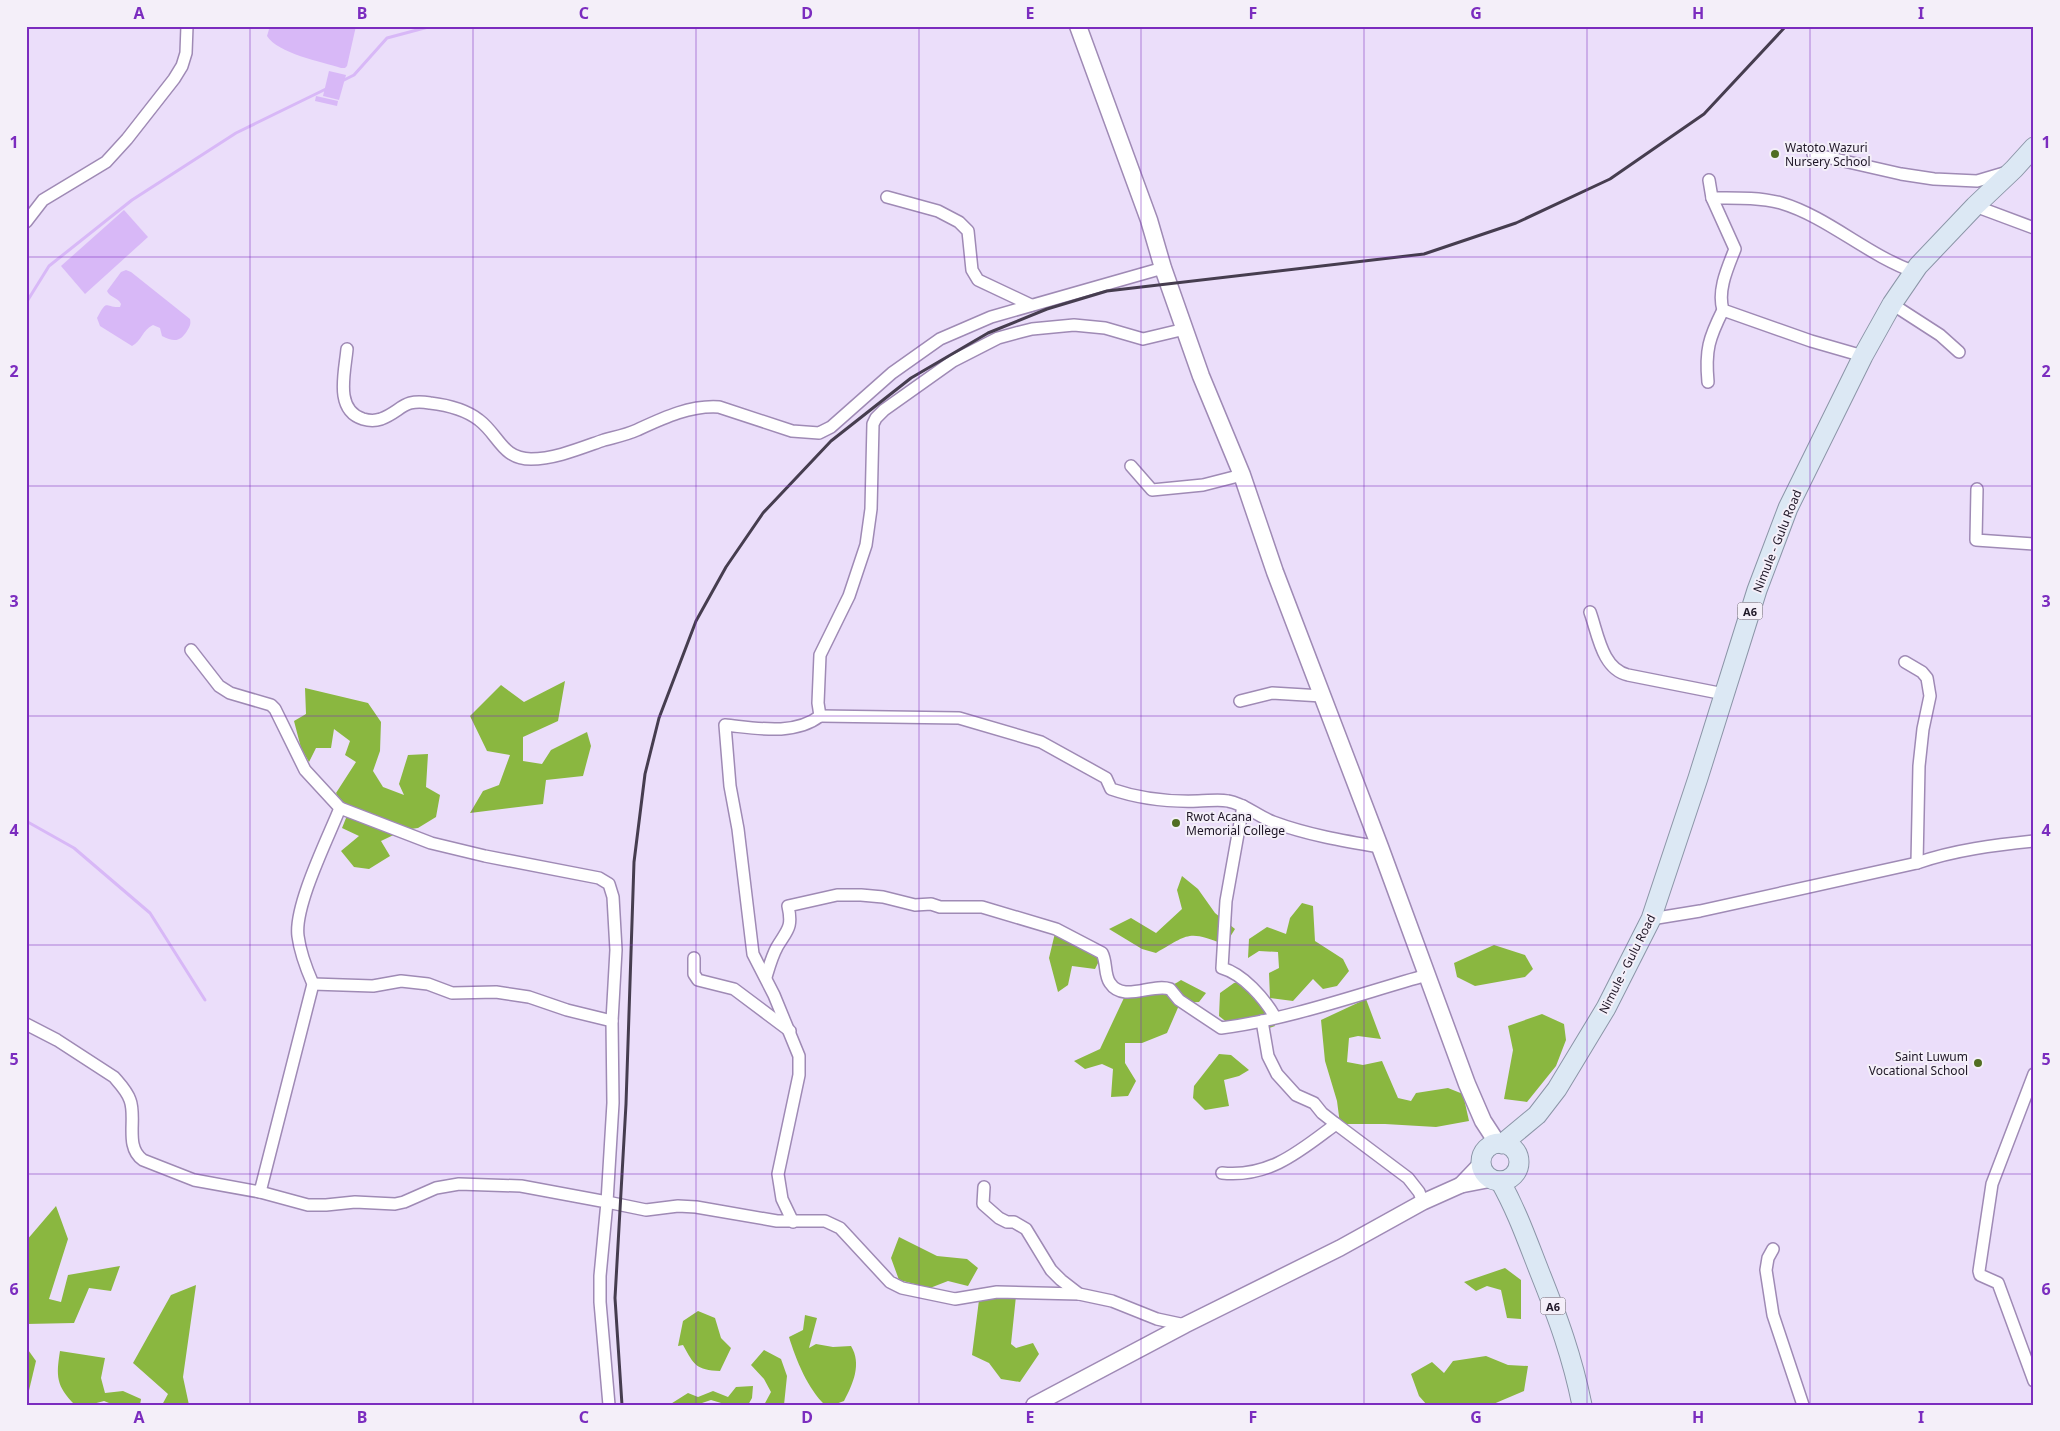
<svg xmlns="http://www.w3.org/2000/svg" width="2060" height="1431" font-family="'Noto Sans',sans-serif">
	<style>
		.forest { fill: #8ab740 }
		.water { fill: #d8b8f7 }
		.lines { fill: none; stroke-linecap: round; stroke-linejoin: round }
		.stream { stroke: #d8b8f7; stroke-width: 3 }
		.minor-casing { stroke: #9f8ab5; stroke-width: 14 }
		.tertiary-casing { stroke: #9f8ab5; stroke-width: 18 }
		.secondary-casing { stroke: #9f8ab5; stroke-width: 19 }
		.primary-casing { stroke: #8b95a7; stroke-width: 21 }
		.minor { stroke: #fff; stroke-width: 11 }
		.tertiary { stroke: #fff; stroke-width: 15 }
		.secondary { stroke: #fff; stroke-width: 16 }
		.primary { stroke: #dce8f4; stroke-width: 19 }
		.rail { stroke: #463d4f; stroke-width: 3 }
		.grid { fill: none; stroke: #7b2cbf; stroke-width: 1; stroke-opacity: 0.55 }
		.poi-dot { fill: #516e22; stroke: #f4eff9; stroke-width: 2 }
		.labels { text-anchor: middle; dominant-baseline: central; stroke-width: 4; stroke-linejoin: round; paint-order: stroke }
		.shield { fill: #f4eff9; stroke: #5e5765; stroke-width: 1 }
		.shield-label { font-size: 11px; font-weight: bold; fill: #1e1626 }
		.poi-label { font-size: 12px; fill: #1e1626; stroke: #f4eff9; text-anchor: start }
		.street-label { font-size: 12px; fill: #1e1626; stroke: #f4eff9 }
		.neatline { fill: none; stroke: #7b2cbf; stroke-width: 2 }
		.grid-label { font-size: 16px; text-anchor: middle; font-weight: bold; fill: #7b2cbf }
	</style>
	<rect width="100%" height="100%" fill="#ebdefa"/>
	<g class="forest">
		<polygon points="565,681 558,721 523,737 523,761 542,764 551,750 587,732 591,746 583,776 546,780 543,804 470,813 483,791 499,785 510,755 487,751 470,716 501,685 524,702"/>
		<polygon points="305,688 368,703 381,722 380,751 373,771 383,787 404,795 399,784 408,755 428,754 426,787 440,795 436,817 418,828 404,830 381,841 390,856 369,869 354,867 341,851 359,836 342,828 348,813 336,793 356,762 345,755 350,741 334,729 331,748 316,748 309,762 301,748 294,721 306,714"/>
		<path d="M 1182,876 L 1198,889 L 1215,913 L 1235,929 L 1225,945 C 1188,930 1189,934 1156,953 L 1142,949 L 1109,929 L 1131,918 L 1156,933 L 1182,909 L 1177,890 Z"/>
		<polygon points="1302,903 1313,906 1315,941 1343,959 1349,971 1337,986 1323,989 1313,979 1293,1001 1270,998 1269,973 1279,968 1278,952 1259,951 1248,958 1249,939 1267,927 1286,934 1290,918"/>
		<polygon points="1055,933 1087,946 1100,959 1095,969 1072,966 1068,985 1058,992 1049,958"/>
		<polygon points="1494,945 1525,955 1533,969 1525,977 1475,986 1457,977 1454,963"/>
		<path d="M 1181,980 L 1206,993 L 1199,1002 L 1180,1003 L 1167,1033 L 1142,1043 L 1125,1043 L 1125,1063 L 1136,1081 L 1128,1096 L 1111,1097 L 1113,1069 L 1102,1064 L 1085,1069 L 1074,1061 L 1100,1049 L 1130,985 C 1151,988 1162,993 1181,980 Z"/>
		<polygon points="1244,981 1265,1006 1275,1026 1264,1030 1251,1019 1229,1024 1219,1016 1220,993 1234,983"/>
		<polygon points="1366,999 1381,1039 1358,1036 1349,1038 1347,1062 1363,1065 1382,1061 1398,1098 1411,1101 1416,1093 1448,1088 1463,1094 1469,1121 1436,1127 1385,1124 1340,1124 1337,1101 1325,1061 1321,1020"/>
		<polygon points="1542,1014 1564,1024 1566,1040 1556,1066 1527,1102 1504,1099 1513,1050 1508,1026"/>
		<polygon points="1219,1054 1231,1055 1249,1070 1239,1076 1224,1080 1229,1106 1205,1110 1193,1098 1194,1086"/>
		<polygon points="56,1206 68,1239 49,1299 61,1302 68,1275 120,1266 111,1291 89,1288 74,1323 26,1324 26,1241"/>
		<polygon points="899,1237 937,1256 967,1259 978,1268 968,1286 948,1281 930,1288 899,1280 891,1258"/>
		<polygon points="1505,1268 1521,1280 1521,1319 1507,1318 1501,1290 1487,1286 1476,1291 1464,1282"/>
		<polygon points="196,1285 183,1377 189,1405 162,1405 168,1394 133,1363 171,1295"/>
		<polygon points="1016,1296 1011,1344 1016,1348 1033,1343 1039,1354 1020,1382 1001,1379 989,1363 972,1355 979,1300"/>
		<path d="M 698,1311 L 715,1318 L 721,1338 L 731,1348 L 720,1371 C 696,1370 694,1365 683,1345 L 678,1346 L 683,1321 Z"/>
		<path d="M 805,1315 L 817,1318 L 809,1348 L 816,1344 L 833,1347 L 851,1346 C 862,1364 853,1384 844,1401 L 833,1405 L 825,1405 C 808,1389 796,1360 789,1337 L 803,1330 Z"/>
		<polygon points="26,1347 36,1361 26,1403"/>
		<polygon points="764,1350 781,1359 787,1376 784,1405 764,1405 771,1392 764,1379 751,1365"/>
		<path d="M 60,1351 L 105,1358 L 101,1378 L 105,1393 L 123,1391 L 141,1399 L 140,1405 L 114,1405 L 104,1401 L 89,1405 L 75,1405 C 56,1386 56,1376 60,1351 Z"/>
		<polygon points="1486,1356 1508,1365 1528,1366 1524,1391 1491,1405 1427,1405 1419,1396 1411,1374 1432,1362 1444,1373 1453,1361"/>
		<polygon points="753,1386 752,1398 748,1405 728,1405 711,1400 696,1405 669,1405 688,1393 698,1397 713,1391 728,1397 736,1387"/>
	</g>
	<g class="water">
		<path d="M 270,26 L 356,26 L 347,66 L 345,68 L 341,68 C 322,62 277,53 267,36 Z"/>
		<polygon points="329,71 346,75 339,100 323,96"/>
		<polygon points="316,96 338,101 337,106 315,101"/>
		<polygon points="124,210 148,237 85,294 61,266"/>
		<path d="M 126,270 L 131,272 L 190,319 C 191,324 190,326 187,331 C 180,342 174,342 162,336 L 160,328 L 153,325 C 143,329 141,342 132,346 L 100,326 L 97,318 C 108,298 104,308 120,307 L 121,304 C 118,297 110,298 107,291 L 121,272 Z"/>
	</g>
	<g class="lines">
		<g class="stream">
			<polyline points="342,81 354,75 387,38 432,26"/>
			<polyline points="26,303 49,266 132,200 236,133 328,88"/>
			<polyline points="26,821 74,848 150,913 205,1000"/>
		</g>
		<g class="minor-casing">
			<g id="minor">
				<polyline points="1813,154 1901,174 1934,179 1977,181 2004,173"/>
				<path d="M 1709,180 L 1712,198 L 1735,249 C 1728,267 1717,290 1723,310 L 1811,341 L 1863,356"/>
				<polyline points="887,197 938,211 959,222 968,231 972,270 978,280 1031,305"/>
				<path d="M 1712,198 C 1735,198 1758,197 1781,203 C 1828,217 1867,255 1915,272"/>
				<polyline points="1975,206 2034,228"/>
				<polyline points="26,222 43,200 106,162 127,139 174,79 182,66 186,53 187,26"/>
				<polyline points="1892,304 1940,335 1959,352"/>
				<path d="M 347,349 C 345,372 334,410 363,419 C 370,421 375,421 381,419 C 402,411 403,398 430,403 C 447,405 465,409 479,420 C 499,435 502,459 531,459 C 555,459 581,448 604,440 C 615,437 626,435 637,430 C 663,418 690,405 719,407 L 792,431 L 819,433 L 831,427 L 892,373 L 940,339 L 991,317 L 1163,268"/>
				<path d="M 1708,382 C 1705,350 1709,338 1723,310"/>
				<polyline points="1131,466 1152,490 1203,485 1242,475"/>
				<polyline points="1977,489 1976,540 2034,544"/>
				<path d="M 1590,612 C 1598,634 1602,669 1628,675 L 1724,694"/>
				<polyline points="191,650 219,686 230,693 271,705 275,709 305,770 340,808"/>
				<polyline points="1905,662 1922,672 1927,678 1930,696 1923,729 1919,766 1917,863"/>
				<polyline points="1240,701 1272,693 1322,696"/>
				<path d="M 820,716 L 959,718 L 1041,742 L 1106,778 L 1111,789 C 1140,799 1168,802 1198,801 C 1208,801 1218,799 1228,801 C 1245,804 1257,816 1273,822 C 1308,835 1344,841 1380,847"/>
				<path d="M 1243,806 L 1226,901 L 1222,968 C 1243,974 1264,998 1275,1017"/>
				<path d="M 1651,919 L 1700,911 L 1917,863 C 1954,850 1995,845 2034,841"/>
				<polyline points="694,958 694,974 698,980 734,989 790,1031"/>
				<path d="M 766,977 C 769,967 772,956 777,947 C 787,930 793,928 788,906 L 837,895 L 861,895 L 883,897 L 915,905 L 931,904 L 940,907 L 982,907 L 1056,929 L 1102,953 C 1107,962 1104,975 1110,983 C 1123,1003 1152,983 1170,989 L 1179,1000 L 1221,1028 C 1291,1019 1359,994 1427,975"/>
				<polyline points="313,984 373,986 401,981 428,984 452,993 496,992 529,997 567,1010 612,1021"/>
				<polyline points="1262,1021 1268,1056 1277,1074 1296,1095 1314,1103 1322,1113 1336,1124"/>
				<path d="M 26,1024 L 57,1040 L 114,1077 C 120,1084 127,1091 130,1100 C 137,1118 124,1147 143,1160 L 194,1180 L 260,1192 L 308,1205 L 326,1205 L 355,1202 L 395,1204 L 404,1202 L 436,1188 L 459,1184 L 521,1186 L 607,1202 L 600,1276 L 600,1302 L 609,1405"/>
				<polyline points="2034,1074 1992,1184 1979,1271 1980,1275 1998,1283 2034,1381"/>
				<path d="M 1222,1173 C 1270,1178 1301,1150 1336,1124 L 1408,1178 L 1419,1192 L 1423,1202"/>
				<polyline points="984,1187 983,1204 999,1218 1007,1222 1014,1222 1026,1229 1051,1270 1061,1280 1079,1294 1112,1301 1157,1319 1185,1325"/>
				<path d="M 260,1192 L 313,984 C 306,968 300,952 298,936 C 294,906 328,838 340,808 L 431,843 L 485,856 L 599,878 L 609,884 L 613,897 L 616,950 L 612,1021 L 613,1103 L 607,1202 L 646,1210 L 678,1206 L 696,1207 L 777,1221 L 825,1221 L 840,1228 L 890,1282 L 902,1288 L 955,1299 L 997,1292 L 1079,1294"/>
				<path d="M 793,1222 L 782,1199 L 778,1174 L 799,1075 L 799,1056 L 774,995 L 753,954 L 738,829 L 730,786 L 725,725 C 756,728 794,736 820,716 L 818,703 L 820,655 L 849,596 L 866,545 L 871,509 L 873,424 L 876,418 L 884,410 L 953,361 L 998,338 L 1020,332 L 1032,329 L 1074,325 L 1105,328 L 1143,339 L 1185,329"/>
				<polyline points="1773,1249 1768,1258 1766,1270 1773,1315 1803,1405"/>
			</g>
		</g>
		<g class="tertiary-casing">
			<g id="tertiary">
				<polyline points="1461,1185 1482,1163"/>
				<polyline points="1034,1405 1185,1325 1340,1248 1423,1202 1461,1185 1492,1179"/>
			</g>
		</g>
		<g class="secondary-casing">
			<polyline id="secondary" points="1078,26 1149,220 1163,268 1201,376 1242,475 1275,572 1380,847 1467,1084 1483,1121 1498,1144"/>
		</g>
		<g class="primary-casing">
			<g id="primary">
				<circle cx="1500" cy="1162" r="19"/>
				<polyline points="1502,1144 1537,1115 1557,1089 1606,1008 1651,919 1698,778 1757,590 1788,508 1863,356 1892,304 1918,266 1975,206 2014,169 2034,147"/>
				<path d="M 1500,1181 C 1517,1211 1527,1240 1540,1273 C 1558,1318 1572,1356 1582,1405"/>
			</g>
		</g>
		<use href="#minor" class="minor"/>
		<use href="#tertiary" class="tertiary"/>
		<use href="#secondary" class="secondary"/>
		<use href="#primary" class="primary"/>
		<polyline class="rail" points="622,1405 615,1298 626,1104 634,862 645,774 659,718 696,621 726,567 763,513 831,441 911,378 988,333 1047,309 1107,291 1424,254 1516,223 1610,179 1704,114 1786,26"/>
	</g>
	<path class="grid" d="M 250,26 L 250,1405M 473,26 L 473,1405M 696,26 L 696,1405M 919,26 L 919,1405M 1141,26 L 1141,1405M 1364,26 L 1364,1405M 1587,26 L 1587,1405M 1810,26 L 1810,1405M 26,257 L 2034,257M 26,486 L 2034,486M 26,716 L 2034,716M 26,945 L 2034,945M 26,1174 L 2034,1174"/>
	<g class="poi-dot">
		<circle cx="1775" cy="154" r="5"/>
		<circle cx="1176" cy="823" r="5"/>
		<circle cx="1978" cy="1063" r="5"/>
	</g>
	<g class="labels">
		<g class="shield">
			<rect x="1737.5" y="602.5" width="25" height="17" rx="4"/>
			<rect x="1540.5" y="1297.5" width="25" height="17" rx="4"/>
		</g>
		<g class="shield-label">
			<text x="1750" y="611">A6</text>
			<text x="1553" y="1306">A6</text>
		</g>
		<g class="poi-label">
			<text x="1785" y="147">Watoto Wazuri<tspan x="1785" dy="14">Nursery School</tspan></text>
			<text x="1186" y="816">Rwot Acana<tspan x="1186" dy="14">Memorial College</tspan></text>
			<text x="1968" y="1056" text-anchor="end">Saint Luwum<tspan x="1968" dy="14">Vocational School</tspan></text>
		</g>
		<g class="street-label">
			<text transform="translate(1777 541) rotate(-68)">Nimule - Gulu Road</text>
			<text transform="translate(1627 964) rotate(-63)">Nimule - Gulu Road</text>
		</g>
	</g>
	<rect width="2060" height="1431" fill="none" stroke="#f4eff9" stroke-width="55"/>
	<rect x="28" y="28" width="2004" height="1376" class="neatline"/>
	<g class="grid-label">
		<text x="139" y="19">A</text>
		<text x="362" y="19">B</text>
		<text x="584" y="19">C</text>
		<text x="807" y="19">D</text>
		<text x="1030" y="19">E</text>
		<text x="1253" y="19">F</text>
		<text x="1476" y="19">G</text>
		<text x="1698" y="19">H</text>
		<text x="1921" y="19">I</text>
		<text x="14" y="148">1</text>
		<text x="2046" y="148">1</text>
		<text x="14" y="377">2</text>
		<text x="2046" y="377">2</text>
		<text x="14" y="607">3</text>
		<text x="2046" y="607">3</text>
		<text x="14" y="836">4</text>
		<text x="2046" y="836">4</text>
		<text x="14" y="1065">5</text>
		<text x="2046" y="1065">5</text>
		<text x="14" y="1295">6</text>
		<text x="2046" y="1295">6</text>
		<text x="139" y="1423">A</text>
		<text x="362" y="1423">B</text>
		<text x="584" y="1423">C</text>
		<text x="807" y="1423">D</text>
		<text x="1030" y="1423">E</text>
		<text x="1253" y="1423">F</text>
		<text x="1476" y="1423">G</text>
		<text x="1698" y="1423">H</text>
		<text x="1921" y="1423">I</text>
	</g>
</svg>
